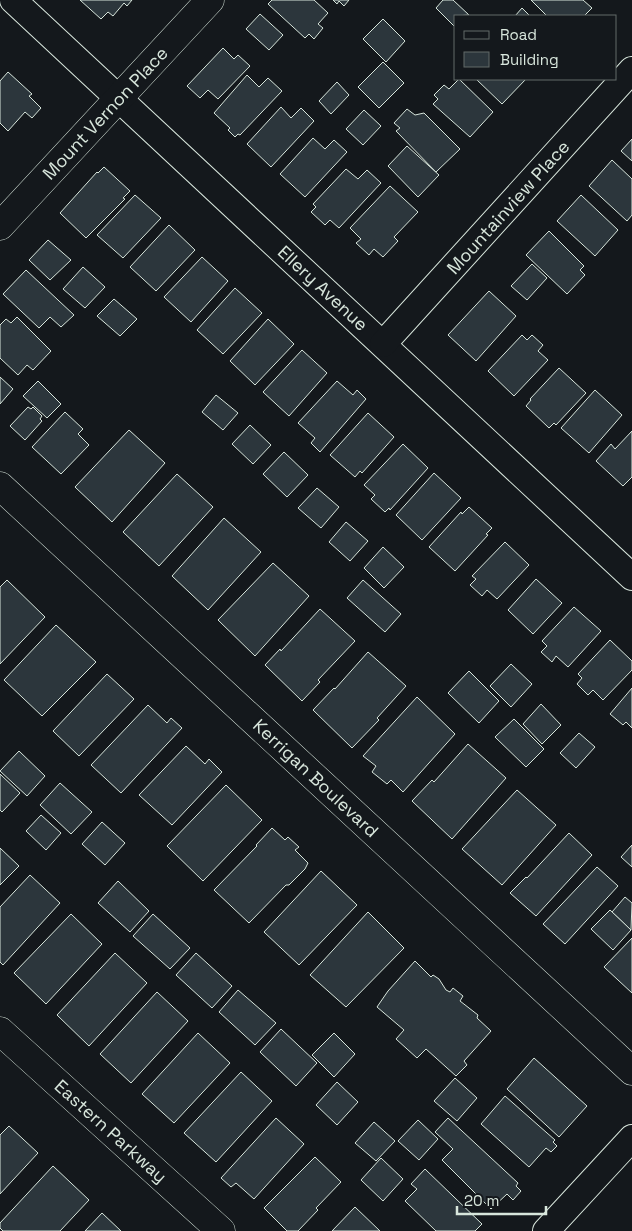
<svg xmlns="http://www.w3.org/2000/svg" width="632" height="1231" font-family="'Space Grotesk',sans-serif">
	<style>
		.building { fill: #2c363c; stroke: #d8e6dc }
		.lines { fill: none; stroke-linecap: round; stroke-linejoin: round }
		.minor-casing { stroke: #d8e6dc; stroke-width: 28 }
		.tertiary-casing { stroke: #d8e6dc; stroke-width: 29 }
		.minor { stroke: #14181c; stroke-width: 26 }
		.tertiary { stroke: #14181c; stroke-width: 28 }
		.labels { text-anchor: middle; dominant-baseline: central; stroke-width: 4; stroke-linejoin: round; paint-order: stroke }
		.street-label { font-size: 18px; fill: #d8e6dc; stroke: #14181c }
	</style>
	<rect width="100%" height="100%" fill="#14181c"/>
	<g class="building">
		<polygon points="80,0 132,0 127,6 124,3 113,16 108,12 101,19"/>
		<polygon points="272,0 314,0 328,13 318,24 323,28 314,39 309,34 305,38 268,4"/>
		<polygon points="333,0 349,0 344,6 339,1 337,4"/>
		<polygon points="443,0 453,0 469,15 456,16 456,28 436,8"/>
		<polygon points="531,0 583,0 592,8 584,16 547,16"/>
		<polygon points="522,8 530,16 515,16"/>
		<polygon points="260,14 283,35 269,50 246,29"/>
		<polygon points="383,19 405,41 386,62 363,39"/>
		<polygon points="223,48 234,59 238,55 250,66 218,99 208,90 200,98 187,86"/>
		<polygon points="383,62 404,83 379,108 358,87"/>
		<polygon points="8,72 32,94 29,96 41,108 32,118 25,112 8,131 0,123 0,81"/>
		<polygon points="247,75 259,87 268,78 282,91 240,135 238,134 235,137 228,130 230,128 214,113"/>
		<polygon points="459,79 493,112 470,137 433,104 438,99 434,95 444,85 449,89"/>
		<polygon points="476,79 526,79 502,104"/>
		<polygon points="337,82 349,95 331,114 319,101"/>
		<polygon points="281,107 291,118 301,108 314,121 271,167 247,144"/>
		<polygon points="407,109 415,115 424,113 460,149 436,172 396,131 400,128 394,123"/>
		<polygon points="364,110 381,126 363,145 346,129"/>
		<polygon points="313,138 325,149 334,140 347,152 305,197 280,174"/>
		<polygon points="632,139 632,161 621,151"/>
		<polygon points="407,146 439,175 418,197 388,166"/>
		<polygon points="612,160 632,179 632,215 627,221 589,186"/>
		<polygon points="104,167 130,191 123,198 125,199 86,238 60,213 97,172 98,173"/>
		<polygon points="346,169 358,179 367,170 381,183 339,228 330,220 325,225 311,212 316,207 313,204"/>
		<polygon points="390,186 418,212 394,237 398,241 383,257 374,249 369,255 356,243 361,239 350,228"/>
		<polygon points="135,195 161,218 123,258 97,235"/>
		<polygon points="581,195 618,230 595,256 557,221"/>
		<polygon points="169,225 195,250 156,291 130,267"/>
		<polygon points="549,231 584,266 580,270 585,275 567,294 526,255"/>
		<polygon points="48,240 71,260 50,280 29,260"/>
		<polygon points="202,257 228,281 191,322 164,297"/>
		<polygon points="532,264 547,278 527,300 511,286"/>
		<polygon points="83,267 105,287 85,308 63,289"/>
		<polygon points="26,270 74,315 61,327 50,317 39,328 3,294"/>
		<polygon points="235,288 262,313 223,354 197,330"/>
		<polygon points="489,291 516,316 476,361 448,335"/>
		<polygon points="114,299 137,319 120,336 97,316"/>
		<polygon points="17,317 51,351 33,370 27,365 18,375 0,358 0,325 6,319 11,323"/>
		<polygon points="268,319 294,344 255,385 230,361"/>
		<polygon points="522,335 527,340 532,335 543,345 538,351 548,360 514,396 488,371"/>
		<polygon points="302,350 327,373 289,416 263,392"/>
		<polygon points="559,368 586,393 556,425 554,423 549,428 526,406 531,400 530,399"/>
		<polygon points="0,377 13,389 0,404"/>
		<polygon points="38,381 61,404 47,418 23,396"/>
		<polygon points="337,381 353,395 357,390 366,399 320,452 311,443 315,438 298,423"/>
		<polygon points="595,390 622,415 589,453 561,428"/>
		<polygon points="216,395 238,413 223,430 202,412"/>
		<polygon points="28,407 31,409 33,407 42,416 40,419 42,421 25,440 10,426"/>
		<polygon points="65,412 83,429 78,434 89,445 61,474 32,447"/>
		<polygon points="368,413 394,437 362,473 360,471 355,477 330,455"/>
		<polygon points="250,425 271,445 253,464 232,444"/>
		<polygon points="129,430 165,463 112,522 75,487"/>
		<polygon points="632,431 632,477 623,486 596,461 611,444 615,449"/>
		<polygon points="403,444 428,468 390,510 389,508 385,512 371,499 375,495 364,485"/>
		<polygon points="284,452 308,475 287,497 263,474"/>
		<polygon points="434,473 461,498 422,540 396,515"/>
		<polygon points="177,474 213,507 159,566 123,532"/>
		<polygon points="317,488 339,507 321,528 298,508"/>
		<polygon points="469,507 492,528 486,534 488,535 455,571 429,547 461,512 462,514"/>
		<polygon points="224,518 261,552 208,610 172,576"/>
		<polygon points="346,522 368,541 350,561 329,542"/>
		<polygon points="505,542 529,565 497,599 487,590 482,596 470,585 476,579 472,576"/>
		<polygon points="383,547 404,567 384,588 364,568"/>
		<polygon points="273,563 309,596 255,656 218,620"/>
		<polygon points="536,579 562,603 533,634 508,610"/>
		<polygon points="7,580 45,617 0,664 0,587"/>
		<polygon points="363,580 401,614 385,632 347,598"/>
		<polygon points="574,607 601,631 568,667 556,656 552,662 541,652 547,646 542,641"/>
		<polygon points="320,609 355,641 318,680 320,682 302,701 265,665 280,649 281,651"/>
		<polygon points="56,625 96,662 42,716 4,680"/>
		<polygon points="610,640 632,661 632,670 603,700 593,690 588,695 577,684 582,678 578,674"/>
		<polygon points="368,652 406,686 377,718 379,720 352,748 313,710 334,688 335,689"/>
		<polygon points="511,664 532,684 511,707 490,686"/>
		<polygon points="469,671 499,701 479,723 448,693"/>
		<polygon points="107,674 134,699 79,756 53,731"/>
		<polygon points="632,688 632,728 626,722 623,725 610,714"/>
		<polygon points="417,697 455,734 403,792 391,780 387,784 372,772 376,766 363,756"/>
		<polygon points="541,704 561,725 542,744 523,724"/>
		<polygon points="148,705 167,723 171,718 182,728 121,793 91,765"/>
		<polygon points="514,719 544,749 526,767 495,737"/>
		<polygon points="579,733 595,747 576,768 560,753"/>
		<polygon points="468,744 506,778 452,839 412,801 432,780 434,782"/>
		<polygon points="186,746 205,764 209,759 222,772 172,825 139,795"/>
		<polygon points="19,751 45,776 27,796 0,771"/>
		<polygon points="0,774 20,793 2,812 0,810"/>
		<polygon points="60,783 92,812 71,834 40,805"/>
		<polygon points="226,785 262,820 203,881 167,846"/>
		<polygon points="517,790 556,825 502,885 462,849"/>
		<polygon points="41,815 61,833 46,850 26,831"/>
		<polygon points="102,822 125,843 105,865 82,844"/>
		<polygon points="272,828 285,840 288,837 299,847 295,850 308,863 305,869 289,885 286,885 249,923 214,890 257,846 256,845"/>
		<polygon points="569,833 592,855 536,916 510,893 526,877 527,878"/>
		<polygon points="632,845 632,867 621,857"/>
		<polygon points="0,848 19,866 0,885"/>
		<polygon points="597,867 618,886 565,944 543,924"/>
		<polygon points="321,871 357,905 299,965 264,932"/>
		<polygon points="30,875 60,903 3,965 0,962 0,907"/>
		<polygon points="118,881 149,911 130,932 98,903"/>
		<polygon points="625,897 632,903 631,930 612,912"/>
		<polygon points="610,910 631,930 613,950 591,929"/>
		<polygon points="368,912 404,948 346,1007 310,975"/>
		<polygon points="71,914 102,944 46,1004 14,973"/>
		<polygon points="153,914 190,948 170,969 133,936"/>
		<polygon points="632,938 632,993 604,967"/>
		<polygon points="115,953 147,983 89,1046 57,1015"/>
		<polygon points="196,953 232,986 212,1008 176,975"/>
		<polygon points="415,961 431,977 433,975 439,979 446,990 450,992 453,988 463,996 460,1001 478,1015 477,1018 491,1031 464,1061 467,1065 456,1076 426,1049 417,1058 396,1039 404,1030 377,1007 388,991"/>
		<polygon points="238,990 276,1023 255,1045 219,1012"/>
		<polygon points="157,992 188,1021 131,1083 100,1054"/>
		<polygon points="281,1029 317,1063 296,1086 260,1052"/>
		<polygon points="198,1033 230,1063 174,1123 142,1094"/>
		<polygon points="334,1033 355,1054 334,1077 312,1055"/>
		<polygon points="534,1058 587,1106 559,1137 507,1089"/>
		<polygon points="241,1072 272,1101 216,1162 184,1133"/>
		<polygon points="455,1078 477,1098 457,1121 434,1101"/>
		<polygon points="337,1082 358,1102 337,1125 316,1105"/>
		<polygon points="505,1096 555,1140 553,1142 557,1146 551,1152 546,1148 529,1167 481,1124"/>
		<polygon points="276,1118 304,1144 254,1199 236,1183 231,1187 221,1178"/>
		<polygon points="448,1118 518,1183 516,1186 521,1191 513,1200 507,1194 491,1209 442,1160 453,1149 435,1132"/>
		<polygon points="418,1120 438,1139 419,1160 398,1141"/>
		<polygon points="374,1122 395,1141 376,1161 355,1143"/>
		<polygon points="9,1126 38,1153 0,1194 0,1135"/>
		<polygon points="315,1157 341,1182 316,1208 318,1210 298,1231 287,1231 264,1208"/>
		<polygon points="381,1158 403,1179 383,1201 361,1180"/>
		<polygon points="53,1166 89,1200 60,1231 3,1231 0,1228 0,1223"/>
		<polygon points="425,1169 482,1224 475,1231 436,1231 405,1201 417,1189 411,1184"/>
		<polygon points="355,1207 380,1231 332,1231"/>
		<polygon points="102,1213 121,1231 85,1231"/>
	</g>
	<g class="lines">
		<g class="minor-casing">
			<g id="minor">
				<polyline points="13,0 632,577"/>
				<polyline points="383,344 632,70"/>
				<polyline points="546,1231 632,1138"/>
			</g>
		</g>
		<g class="tertiary-casing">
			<g id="tertiary">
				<polyline points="0,226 210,0"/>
				<polyline points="0,486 632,1071"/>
				<polyline points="0,1031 221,1231"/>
			</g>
		</g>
		<use href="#minor" class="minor"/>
		<use href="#tertiary" class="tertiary"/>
	</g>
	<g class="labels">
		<g class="street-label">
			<text transform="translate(105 113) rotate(-47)">Mount Vernon Place</text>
			<text transform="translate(508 207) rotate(-48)">Mountainview Place</text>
			<text transform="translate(323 288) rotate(43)">Ellery Avenue</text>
			<text transform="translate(316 778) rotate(43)">Kerrigan Boulevard</text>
			<text transform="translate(111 1131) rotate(42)">Eastern Parkway</text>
		</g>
	</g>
	<rect x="454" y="15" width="162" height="65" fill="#14181c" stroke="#626a69"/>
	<rect x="464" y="31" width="25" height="8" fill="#14181c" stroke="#626a69"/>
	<text x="500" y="40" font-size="15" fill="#d8e6dc">Road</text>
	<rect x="464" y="52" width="25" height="15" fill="#2c363c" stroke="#626a69"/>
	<text x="500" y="65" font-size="15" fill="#d8e6dc">Building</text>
	<path d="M457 1206v8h89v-8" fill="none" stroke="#d8e6dc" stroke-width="2.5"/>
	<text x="464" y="1206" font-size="15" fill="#d8e6dc" stroke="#14181c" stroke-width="4" paint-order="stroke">20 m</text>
</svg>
